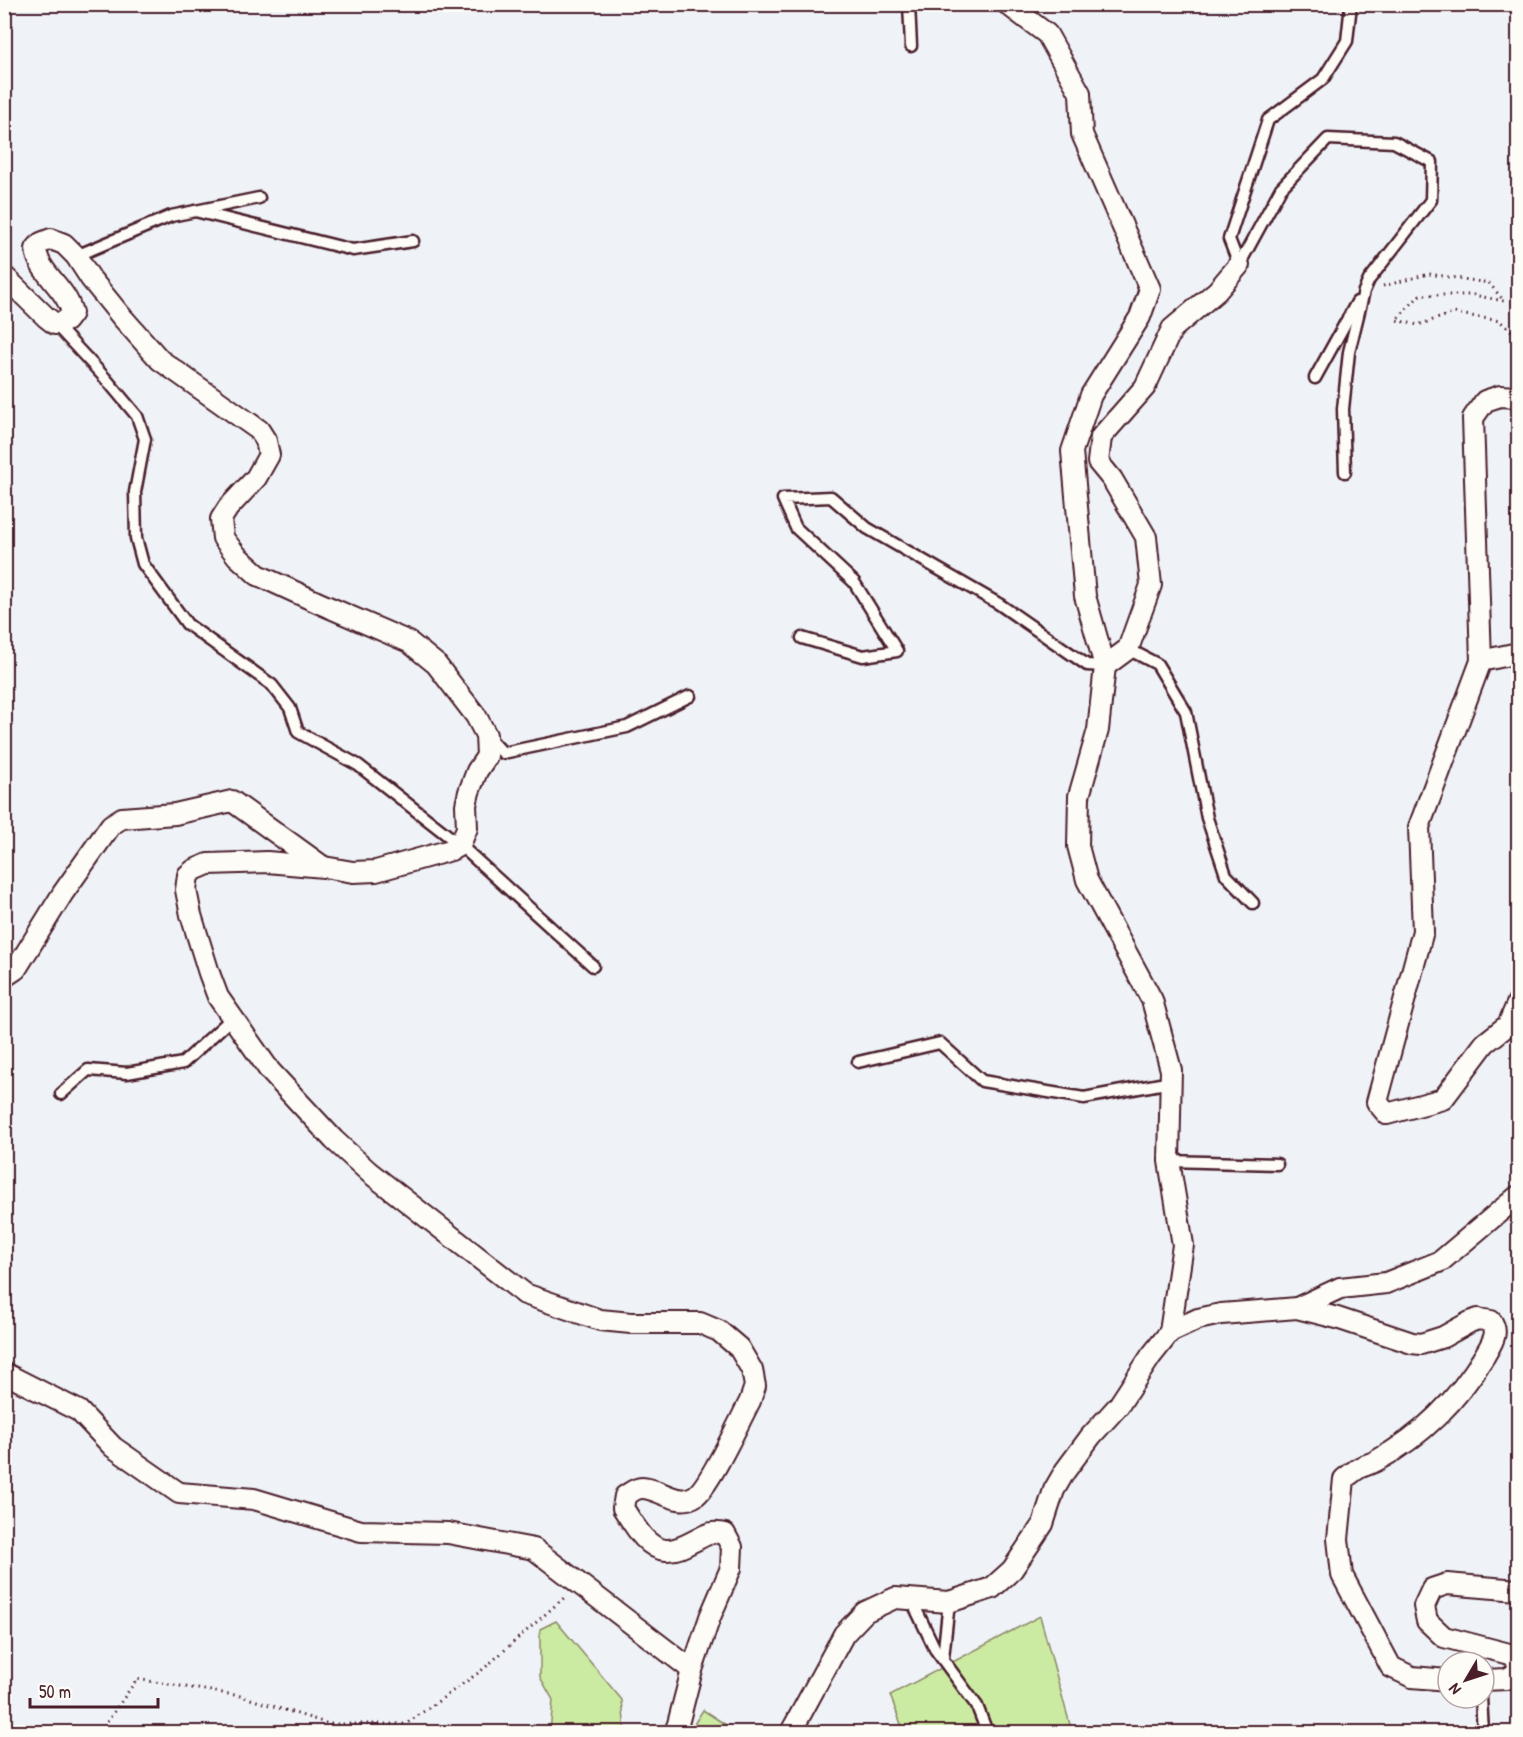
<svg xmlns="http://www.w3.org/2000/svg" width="1523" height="1737" font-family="'Patrick Hand',sans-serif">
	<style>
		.green { fill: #cceba2; stroke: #8b8566; stroke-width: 1.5 }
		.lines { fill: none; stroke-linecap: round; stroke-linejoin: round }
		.service-casing { stroke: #4a1f2b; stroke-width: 15 }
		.minor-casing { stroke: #4a1f2b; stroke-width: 24 }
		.path { stroke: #4a1f2b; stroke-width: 3; stroke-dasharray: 1.5 4.5; stroke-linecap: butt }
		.service { stroke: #fdfcf7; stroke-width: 10 }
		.minor { stroke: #fdfcf7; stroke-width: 20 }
	</style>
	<rect width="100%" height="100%" fill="#eff3f8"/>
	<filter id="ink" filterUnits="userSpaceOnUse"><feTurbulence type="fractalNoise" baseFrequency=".0167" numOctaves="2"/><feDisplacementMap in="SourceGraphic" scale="12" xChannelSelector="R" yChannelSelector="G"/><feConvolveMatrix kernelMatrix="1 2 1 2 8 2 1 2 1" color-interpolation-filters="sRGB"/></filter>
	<g filter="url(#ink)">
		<g class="green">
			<polygon points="1040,1616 1072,1732 904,1732 890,1695"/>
			<polygon points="556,1621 622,1700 625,1732 550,1732 553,1700 540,1677 540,1629"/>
			<polygon points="703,1710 737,1732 689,1732"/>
		</g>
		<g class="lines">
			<g class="service-casing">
				<g id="service">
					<polyline points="909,4 911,46"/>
					<polyline points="195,211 353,250 413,241"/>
					<polyline points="76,256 171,216 259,198"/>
					<polyline points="55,324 106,379 137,416 145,439 135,492 136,538 143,564 187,624 272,685 290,708 298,732 358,765 460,845 593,966"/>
					<polyline points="1315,378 1357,302"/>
					<polyline points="1345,472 1343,409 1349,352 1364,291 1369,280 1431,200 1432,162 1394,142 1328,139 1281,188 1239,265 1229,239 1268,120 1323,79 1347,41 1351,4"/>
					<polyline points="802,638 863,656 897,651 854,582 796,528 783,499 831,497 867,528 999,604 1087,665 1105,666"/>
					<polyline points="1128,649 1157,664 1186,712 1207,818 1226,875 1253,903"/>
					<polyline points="488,737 503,753 627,727 690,696"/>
					<polyline points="858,1062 940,1043 982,1081 1084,1098 1171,1082"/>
					<polyline points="61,1094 88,1070 127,1073 183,1063 232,1018"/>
					<polyline points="1169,1161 1277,1164"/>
					<polyline points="911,1599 935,1649 977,1706 987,1732"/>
					<polyline points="943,1658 949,1602"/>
					<polyline points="1481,1698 1483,1732"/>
				</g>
			</g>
			<g class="minor-casing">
				<g id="minor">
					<polyline points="1007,4 1047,34 1080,93 1082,134 1150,289 1140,317 1091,395 1072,451 1085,596 1105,666 1098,730 1079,796 1078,846 1087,880 1152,1000 1171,1070 1169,1161 1183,1245 1170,1332"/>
					<path d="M 4,276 L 46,317 L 55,324 L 66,321 L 72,313 C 67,288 38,273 36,249 L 41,243 L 51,239 L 64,244 L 76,256 L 91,279 L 121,316 L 160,360 L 259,430 L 266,441 L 269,455 L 256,478 L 228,508 L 221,519 L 223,538 L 237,556 L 258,575 L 319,603 L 409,642 L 436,664 L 476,716 L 486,735 L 487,756 L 477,771 L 469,792 L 466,805 L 467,828 L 460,845 L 451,850 L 376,871 L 353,872 L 324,867 L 267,862 L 208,864 L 194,870 L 188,875 L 186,890 L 191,915 L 209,973 L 218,997 L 270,1071 L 334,1140 L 369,1172 L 525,1294 L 600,1320 L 631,1323 L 700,1323 L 719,1331 L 739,1348 L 752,1370 L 755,1386 L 750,1401 C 740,1420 709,1487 695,1496 C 678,1507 659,1488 642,1488 C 635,1488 630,1493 625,1496 L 623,1508 C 633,1523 646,1549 666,1550 C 677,1551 688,1544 698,1539 C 709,1533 713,1531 725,1534 L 732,1547 L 731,1568 L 710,1617 L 692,1670 L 678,1724 L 675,1732"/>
					<polyline points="1518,653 1481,661 1419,827 1423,931 1377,1102 1387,1114 1443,1099 1485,1043 1508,1025 1518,1002"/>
					<polyline points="1481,661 1473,418 1485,401 1500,396 1518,397"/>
					<polyline points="1105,666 1128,649 1151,585 1146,537 1112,479 1098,462 1101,437 1145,387 1172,329 1217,291 1239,265"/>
					<polyline points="4,977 16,969 63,893 111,825 122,818 175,814 232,801 322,866"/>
					<polyline points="1297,1308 1340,1288 1386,1283 1441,1261 1518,1196"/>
					<polyline points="4,1373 79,1411 113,1447 179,1493 254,1499 361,1531 448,1533 534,1549 692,1670"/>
					<polyline points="1484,1680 1507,1679 1518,1672 1517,1656 1444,1637 1427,1621 1424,1606 1432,1589 1447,1584 1518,1590"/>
					<path d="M 791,1732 L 844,1634 L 865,1612 L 895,1598 L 949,1602 L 992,1588 L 1012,1570 L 1043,1524 L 1054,1490 L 1065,1471 L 1091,1436 L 1119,1405 L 1151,1356 L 1170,1332 L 1198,1319 L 1221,1314 L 1297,1308 L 1337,1318 L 1412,1343 L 1421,1344 L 1443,1337 L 1470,1322 L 1478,1319 L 1491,1321 C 1500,1333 1491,1344 1485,1355 C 1458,1400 1422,1436 1376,1461 C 1371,1464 1364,1465 1359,1468 C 1354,1471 1349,1475 1344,1479 L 1338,1539 L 1342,1575 L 1391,1667 L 1412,1677 L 1448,1680"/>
				</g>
			</g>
			<g class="path">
				<polyline points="1383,286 1429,274 1489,283 1504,301 1473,295 1420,295 1396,320 1418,325 1454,313 1500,321 1518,337"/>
				<polyline points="100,1732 137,1679 241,1696 329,1724 406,1724 481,1671 566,1596"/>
			</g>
			<use href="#service" class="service"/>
			<use href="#minor" class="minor"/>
		</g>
	</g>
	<rect width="1523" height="1737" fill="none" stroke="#fdfcf7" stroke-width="24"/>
	<rect x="12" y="12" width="1499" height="1713" fill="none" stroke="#4a1f2b" stroke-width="2" filter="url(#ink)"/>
	<g transform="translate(1466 1680) rotate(231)"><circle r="28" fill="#fdfcf7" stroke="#b5a4a5" stroke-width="1.5"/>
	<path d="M0-4.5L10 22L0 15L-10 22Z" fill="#4a1f2b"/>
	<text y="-9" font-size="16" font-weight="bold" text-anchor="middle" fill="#4a1f2b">N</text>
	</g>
	<path d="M30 1698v9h128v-9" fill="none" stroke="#4a1f2b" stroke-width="3"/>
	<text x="39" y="1698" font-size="18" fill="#4a1f2b" stroke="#fdfcf7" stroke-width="4.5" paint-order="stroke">50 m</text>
</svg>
